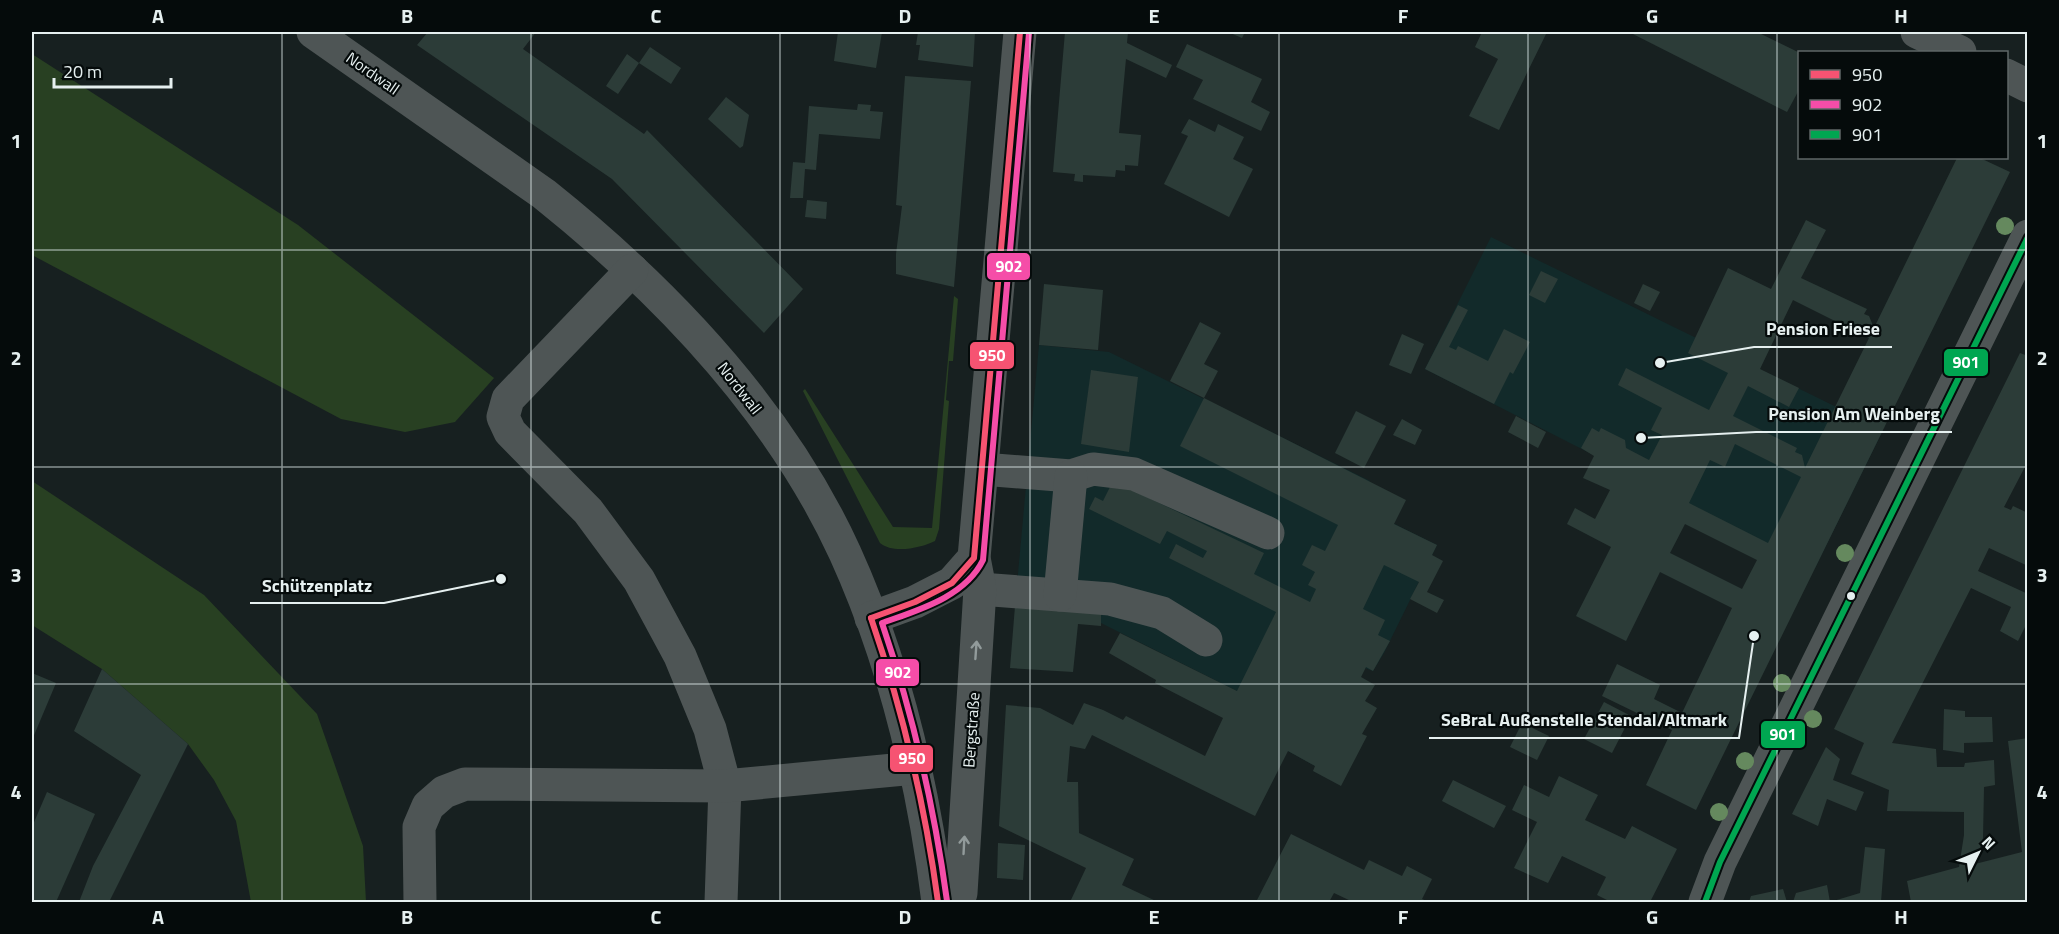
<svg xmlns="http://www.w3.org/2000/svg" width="2059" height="934" font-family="'Titillium Web',sans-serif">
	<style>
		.built { fill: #122a2a }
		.green { fill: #284022 }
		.building { fill: #2c3c38; fill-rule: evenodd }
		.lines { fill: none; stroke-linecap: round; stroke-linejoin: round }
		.minor { stroke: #4e5555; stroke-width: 33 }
		.bus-1-casing { stroke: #050b0b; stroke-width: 10 }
		.bus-2-casing { stroke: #050b0b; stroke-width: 10 }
		.bus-3-casing { stroke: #050b0b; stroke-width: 10 }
		.bus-1 { stroke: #f65372; stroke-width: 6 }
		.bus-2 { stroke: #f54da8; stroke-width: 6 }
		.bus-3 { stroke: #00a651; stroke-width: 6 }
		.tree { fill: #65895e }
		.oneway { stroke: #929b9b }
		.grid { fill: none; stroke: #e6f0f0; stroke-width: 1.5; stroke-opacity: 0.55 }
		.bus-dot { fill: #e6f0f0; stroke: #050b0b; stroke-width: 2 }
		.labels { text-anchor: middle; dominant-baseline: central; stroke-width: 4.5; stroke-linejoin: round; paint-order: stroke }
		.street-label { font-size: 16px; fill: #e6f0f0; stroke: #050b0b }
		.leader { fill: none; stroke: #e6f0f0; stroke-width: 2 }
		.callout-dot { fill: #e6f0f0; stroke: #050b0b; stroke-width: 2 }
		.callout-label { font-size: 18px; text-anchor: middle; font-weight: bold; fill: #e6f0f0; stroke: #050b0b; stroke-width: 4.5; stroke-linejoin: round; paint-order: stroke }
		.line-badge { stroke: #050b0b; stroke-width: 2 }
		.badge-label { font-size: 16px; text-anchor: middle; font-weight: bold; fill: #fff }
		.neatline { fill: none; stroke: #e6f0f0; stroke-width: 2 }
		.grid-label { font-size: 20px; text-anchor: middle; font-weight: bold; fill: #e6f0f0 }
	</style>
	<rect width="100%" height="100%" fill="#172020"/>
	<g class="built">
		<polygon points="1491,237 1883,430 1815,568 1425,369"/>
		<polygon points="1039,345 1109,352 1370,481 1358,506 1437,545 1384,653 1373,671 1365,668 1315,766 1288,751 1301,723 1101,623 1015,606"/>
	</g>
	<g class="green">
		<polygon points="32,54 298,225 494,378 455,422 405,432 341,419 32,255"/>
		<path d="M 954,296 L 958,299 L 953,361 L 949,361 L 946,400 L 949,401 L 939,529 L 935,541 C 921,548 893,554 880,543 L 803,391 L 805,389 L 893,527 L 932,528 Z"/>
		<polygon points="32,481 204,595 317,714 363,846 366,902 251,902 236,821 214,780 188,744 102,669 32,625"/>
	</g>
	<g class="building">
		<polygon points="428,32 536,32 523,49 644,134 647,130 803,289 764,333 612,179 417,45"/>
		<polygon points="838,32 882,32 876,68 834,61"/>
		<polygon points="918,32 975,32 973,67 918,60 920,45 916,45"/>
		<polygon points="1065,32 1128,32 1127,43 1172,65 1166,78 1126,59 1119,133 1141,135 1138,166 1125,165 1125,171 1116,170 1115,177 1083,175 1083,182 1074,181 1075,174 1053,172"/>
		<polygon points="1228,32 1245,32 1242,38"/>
		<polygon points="1482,32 1547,32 1499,130 1469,116 1498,59 1475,47"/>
		<polygon points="1629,32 1757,32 1800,53 1800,88 1787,112"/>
		<polygon points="1187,44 1262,79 1251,102 1270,112 1261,131 1193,99 1203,80 1176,67"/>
		<polygon points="650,47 681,68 671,84 639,63"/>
		<polygon points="627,54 639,63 618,94 606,86"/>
		<polygon points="905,76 971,81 954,287 896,274 896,254 902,206 896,205"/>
		<polygon points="726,97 749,115 743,146 740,148 708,119"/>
		<polygon points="858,104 871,105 870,111 883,112 880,139 819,134 816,170 805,169 803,198 790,198 793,162 805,163 809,106 857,110"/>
		<polygon points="1189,119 1215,132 1218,124 1244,137 1233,159 1253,169 1229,217 1164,184 1188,136 1181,133"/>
		<path d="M 1957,158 L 1980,158 L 2010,172 L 1696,810 L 1646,785 L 1672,730 L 1602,696 L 1617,664 L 1660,685 L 1654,699 L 1682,713 L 1732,608 L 1660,572 L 1626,641 L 1576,616 L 1611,547 L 1567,524 L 1575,508 L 1595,519 L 1610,490 L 1583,478 L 1594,456 L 1581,448 L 1592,428 L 1599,432 L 1601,428 L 1625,440 L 1626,448 L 1649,460 L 1662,435 L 1651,430 L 1662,408 L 1618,385 L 1626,368 L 1709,410 L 1728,373 L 1688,353 L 1728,268 L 1771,289 L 1806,220 L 1826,230 L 1801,278 L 1867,309 L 1864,314 L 1869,316 L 1874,328 ZM 1793,300 L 1869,338 L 1805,468 L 1802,455 L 1795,452 L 1797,448 L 1733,416 L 1748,386 L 1789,407 L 1799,388 L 1760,369 ZM 1735,444 L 1801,477 L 1768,543 L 1689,503 L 1710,460 L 1725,467 ZM 1685,524 L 1757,560 L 1742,589 L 1670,553 Z"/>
		<polygon points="807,200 827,202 826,219 805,217"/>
		<polygon points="1541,271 1558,279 1545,303 1529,295"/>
		<polygon points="1044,284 1103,290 1098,350 1039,345"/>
		<polygon points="1643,284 1660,292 1650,311 1634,303"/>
		<polygon points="1458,305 1468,310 1449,347 1456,350 1458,346 1488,361 1504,329 1530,342 1513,374 1510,372 1494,404 1425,369"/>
		<polygon points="1200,322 1221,333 1204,364 1218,371 1204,398 1170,381"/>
		<polygon points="1402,334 1424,344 1411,374 1389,365"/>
		<polygon points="2020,353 2028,356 2028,461 2004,507 2011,510 2013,506 2028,513 2028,566 1989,548 1978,571 2028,594 2028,621 2018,641 2000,631 2011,607 1971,588 1892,743 1936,749 1937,767 1964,767 1965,763 1994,760 1995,785 1984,787 1983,838 1975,864 2022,852 2008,741 2028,738 2028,902 1911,902 1907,881 1959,867 1964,835 1964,812 1887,811 1889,790 1851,774 1864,743 1834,729"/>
		<polygon points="1091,370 1138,377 1129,452 1081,444"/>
		<polygon points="1204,398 1406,500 1394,524 1437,545 1432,555 1443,561 1427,592 1444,600 1437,613 1410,599 1419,582 1384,565 1363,609 1385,620 1378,635 1390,641 1373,671 1366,667 1361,677 1375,685 1365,701 1377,708 1362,734 1367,736 1341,786 1313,771 1315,766 1288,751 1255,816 1092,735 1085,749 1070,746 1067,782 1078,782 1079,833 1134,859 1122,885 1158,902 1070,902 1086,868 999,826 1006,705 1040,708 1073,725 1084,703 1103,710 1123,720 1126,716 1205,756 1223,718 1155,683 1156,680 1109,653 1120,633 1237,691 1276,612 1169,558 1176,544 1203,558 1207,551 1167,531 1160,544 1089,509 1095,497 1103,501 1113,481 1264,553 1254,574 1310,602 1316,589 1308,585 1315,572 1302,565 1312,545 1325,551 1338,525 1180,446"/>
		<polygon points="1356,411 1386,426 1364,468 1335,453"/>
		<polygon points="1516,416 1546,432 1538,448 1508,432"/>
		<polygon points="1402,419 1422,430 1415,445 1393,435"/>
		<polygon points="1015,606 1101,613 1101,626 1078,624 1073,672 1010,668"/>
		<polygon points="102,669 188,744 109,902 79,902 93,866 141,775 74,731"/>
		<polygon points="32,673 56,683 32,740"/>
		<polygon points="1604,702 1631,716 1612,753 1584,739"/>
		<polygon points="1944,709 1965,711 1965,717 1992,717 1993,742 1964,743 1964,753 1943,750"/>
		<polygon points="1522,723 1549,736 1537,760 1510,747"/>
		<polygon points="1826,747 1840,759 1833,780 1864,792 1856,811 1827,799 1818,826 1792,814"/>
		<polygon points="1559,776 1598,795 1585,820 1625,839 1632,826 1677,849 1650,902 1611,902 1597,895 1606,877 1562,856 1548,883 1514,868 1537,822 1512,810 1524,785 1549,797"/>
		<polygon points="1453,780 1506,806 1494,828 1442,801"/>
		<polygon points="47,792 95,814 56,902 32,902 32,827"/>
		<polygon points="1291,834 1364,870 1369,860 1402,876 1407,866 1432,879 1422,899 1429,902 1353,902 1334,893 1329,902 1256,902"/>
		<polygon points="998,843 1025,845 1023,880 997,878"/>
		<polygon points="1865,847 1885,849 1881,902 1793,902 1796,893 1827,885 1830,902 1860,893"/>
		<polygon points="1783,889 1787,902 1749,902 1751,896"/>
	</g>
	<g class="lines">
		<g class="minor">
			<path d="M 313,32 L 544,194 C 664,290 780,411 845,553 C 895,663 923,783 938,902"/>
			<polyline points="1917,32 1960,52"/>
			<polyline points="2006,75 2028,86"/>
			<polyline points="632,270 508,399 503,417 510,432 588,511 639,580 680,656 710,729 725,786 721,902"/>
			<polyline points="982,469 1071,476 1093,469 1134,474 1268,533"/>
			<polyline points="980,589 1110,599 1162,613 1206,640"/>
			<polyline points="1060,595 1071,476"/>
			<polyline points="871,618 915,602 952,583 974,558"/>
			<polyline points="420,902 419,827 428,806 444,792 465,784 725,786 915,768"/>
			<polyline points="958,902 961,893 980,589 974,558 1020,32"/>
			<polyline points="1705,902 1720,862 2028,236"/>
		</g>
		<g class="bus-1-casing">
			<g id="bus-1">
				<polyline points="871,618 915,602 952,583 974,558 1020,32"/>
				<path d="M 871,618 C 903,711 925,805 938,902"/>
			</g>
		</g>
		<g class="bus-2-casing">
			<path id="bus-2" d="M 947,901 C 934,806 913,714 882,623 C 918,610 965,597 983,560 L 1029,33"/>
		</g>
		<g class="bus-3-casing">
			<polyline id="bus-3" points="1705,902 1720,862 2028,237"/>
		</g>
		<use href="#bus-1" class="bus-1"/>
		<use href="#bus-2" class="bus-2"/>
		<use href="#bus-3" class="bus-3"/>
	</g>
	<g class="tree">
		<circle cx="2005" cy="226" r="9"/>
		<circle cx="1845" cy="553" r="9"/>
		<circle cx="1782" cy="683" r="9"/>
		<circle cx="1813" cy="719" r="9"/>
		<circle cx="1745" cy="761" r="9"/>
		<circle cx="1719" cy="812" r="9"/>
	</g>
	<defs><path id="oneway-shaft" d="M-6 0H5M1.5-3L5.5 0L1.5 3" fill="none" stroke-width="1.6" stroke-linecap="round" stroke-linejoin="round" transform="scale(1.5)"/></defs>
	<g class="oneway">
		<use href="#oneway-shaft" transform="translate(976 650) rotate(-86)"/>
		<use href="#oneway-shaft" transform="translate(964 845) rotate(-87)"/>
	</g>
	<path class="grid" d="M 282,32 L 282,902M 531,32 L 531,902M 780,32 L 780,902M 1030,32 L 1030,902M 1279,32 L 1279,902M 1528,32 L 1528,902M 1777,32 L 1777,902M 32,250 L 2028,250M 32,467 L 2028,467M 32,684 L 2028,684"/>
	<circle class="bus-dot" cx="1851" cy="596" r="5"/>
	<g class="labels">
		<g class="street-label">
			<text transform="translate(373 73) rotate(35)">Nordwall</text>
			<text transform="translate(740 388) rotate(52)">Nordwall</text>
			<text transform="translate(971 730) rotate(-86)">Bergstraße</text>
		</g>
	</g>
	<path class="leader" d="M1660 363L1754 347H1892M1641 438L1756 432H1952M501 579L384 603H250M1754 636L1739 738H1429"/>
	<g class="callout-dot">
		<circle cx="1660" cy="363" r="6"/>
		<circle cx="1641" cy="438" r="6"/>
		<circle cx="501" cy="579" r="6"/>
		<circle cx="1754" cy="636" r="6"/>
	</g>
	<g class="callout-label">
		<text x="1823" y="335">Pension Friese</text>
		<text x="1854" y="420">Pension Am Weinberg</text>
		<text x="317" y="592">Schützenplatz</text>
		<text x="1584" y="726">SeBraL Außenstelle Stendal/Altmark</text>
	</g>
	<g class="line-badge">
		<rect x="986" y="252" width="45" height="29" rx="6" fill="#f54da8"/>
		<rect x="969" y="341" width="46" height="29" rx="6" fill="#f65372"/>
		<rect x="1943" y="348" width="46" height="29" rx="6" fill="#00a651"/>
		<rect x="875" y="658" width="45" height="29" rx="6" fill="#f54da8"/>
		<rect x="1760" y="720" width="46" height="29" rx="6" fill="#00a651"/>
		<rect x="889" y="744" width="45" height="29" rx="6" fill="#f65372"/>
	</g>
	<g class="badge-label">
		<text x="1009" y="272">902</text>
		<text x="992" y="361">950</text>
		<text x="1966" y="368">901</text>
		<text x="898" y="678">902</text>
		<text x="1783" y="740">901</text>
		<text x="912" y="764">950</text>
	</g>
	<rect width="2059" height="934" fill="none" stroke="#050b0b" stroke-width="66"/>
	<rect x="1798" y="51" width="210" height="108" fill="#050b0b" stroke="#5f6767" stroke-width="1.5"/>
	<rect x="1810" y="70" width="30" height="9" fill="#f65372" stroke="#5f6767" stroke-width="1.5"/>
	<text x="1852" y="81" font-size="18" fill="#e6f0f0">950</text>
	<rect x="1810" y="100" width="30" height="9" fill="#f54da8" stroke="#5f6767" stroke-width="1.5"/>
	<text x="1852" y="111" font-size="18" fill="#e6f0f0">902</text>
	<rect x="1810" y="130" width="30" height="9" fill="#00a651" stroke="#5f6767" stroke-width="1.5"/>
	<text x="1852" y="141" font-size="18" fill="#e6f0f0">901</text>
	<g transform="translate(1978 853) rotate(47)" stroke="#050b0b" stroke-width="4.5" paint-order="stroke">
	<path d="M0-4.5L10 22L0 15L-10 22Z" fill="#e6f0f0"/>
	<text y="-9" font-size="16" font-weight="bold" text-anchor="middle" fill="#e6f0f0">N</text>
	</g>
	<path d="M54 78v9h117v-9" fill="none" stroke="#e6f0f0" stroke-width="3"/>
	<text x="63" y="78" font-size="18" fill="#e6f0f0" stroke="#050b0b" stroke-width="4.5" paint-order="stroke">20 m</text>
	<rect x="33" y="33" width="1993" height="868" class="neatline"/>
	<g class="grid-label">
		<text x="158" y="23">A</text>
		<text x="407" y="23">B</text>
		<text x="656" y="23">C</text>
		<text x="905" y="23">D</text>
		<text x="1154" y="23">E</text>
		<text x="1403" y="23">F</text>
		<text x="1652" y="23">G</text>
		<text x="1901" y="23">H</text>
		<text x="16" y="148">1</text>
		<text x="2042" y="148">1</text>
		<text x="16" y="365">2</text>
		<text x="2042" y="365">2</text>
		<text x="16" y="582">3</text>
		<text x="2042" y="582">3</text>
		<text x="16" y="799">4</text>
		<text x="2042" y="799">4</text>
		<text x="158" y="924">A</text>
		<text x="407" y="924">B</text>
		<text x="656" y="924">C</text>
		<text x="905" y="924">D</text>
		<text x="1154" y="924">E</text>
		<text x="1403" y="924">F</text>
		<text x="1652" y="924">G</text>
		<text x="1901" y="924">H</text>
	</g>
</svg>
